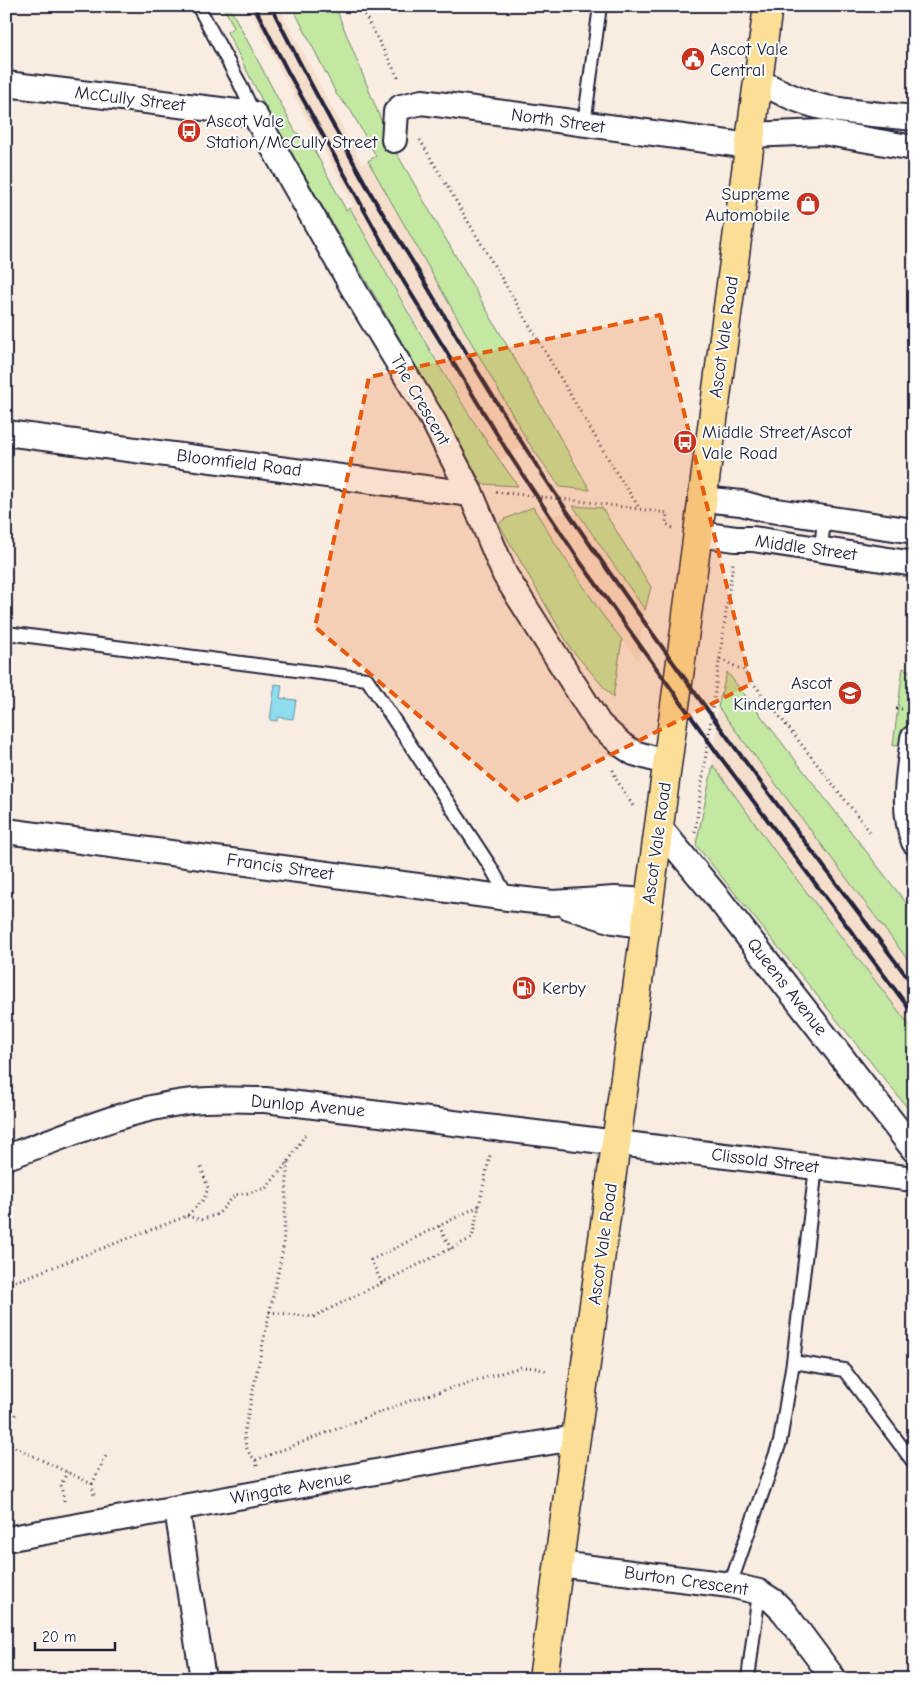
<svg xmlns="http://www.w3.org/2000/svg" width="920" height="1685" font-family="'Comic Neue',sans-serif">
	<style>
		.built { fill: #f5decc }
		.green { fill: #c2e8a2; stroke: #72856e }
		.water { fill: #8fdcef; stroke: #6392a7 }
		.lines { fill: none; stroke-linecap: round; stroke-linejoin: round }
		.service-casing { stroke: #22223b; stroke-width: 16 }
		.minor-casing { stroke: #22223b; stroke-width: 28 }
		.primary-casing { stroke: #22223b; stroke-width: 31 }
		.path { stroke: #22223b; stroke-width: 3; stroke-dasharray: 1 4; stroke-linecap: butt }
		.service { stroke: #fff; stroke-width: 12 }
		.minor { stroke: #fff; stroke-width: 24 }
		.primary { stroke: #fcde96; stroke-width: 28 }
		.rail { stroke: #22223b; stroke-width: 4 }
		.marked { fill: #e8590c; fill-opacity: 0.2; stroke: #e8590c; stroke-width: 4; stroke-dasharray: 10 6; stroke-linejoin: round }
		.labels { text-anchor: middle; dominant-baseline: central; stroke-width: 4; stroke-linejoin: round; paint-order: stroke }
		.poi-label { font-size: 18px; fill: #22223b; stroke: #fff; text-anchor: start }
		.street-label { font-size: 18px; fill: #22223b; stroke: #fff }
	</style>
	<rect width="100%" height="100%" fill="#f9ece1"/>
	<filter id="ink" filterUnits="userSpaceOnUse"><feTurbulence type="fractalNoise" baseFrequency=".02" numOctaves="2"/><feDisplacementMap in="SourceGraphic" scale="10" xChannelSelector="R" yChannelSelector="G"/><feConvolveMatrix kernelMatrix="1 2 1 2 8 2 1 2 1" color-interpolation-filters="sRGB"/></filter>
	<g filter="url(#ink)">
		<g class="built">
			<polygon points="248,6 278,6 362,164 368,161 528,442 499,461 451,383 350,208 354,205 281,71"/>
			<polygon points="577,513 645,610 638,660 601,613 553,540 540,516"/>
			<polygon points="718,707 914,968 914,1031 774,850 713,765"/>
		</g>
		<g class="green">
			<path d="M 223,6 L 229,6 L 295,131 L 312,146 L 346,210 L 350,208 C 402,301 455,401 518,486 L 482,484 L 441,409 L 272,120 L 227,32 L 234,27 Z"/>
			<polygon points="292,6 335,6 389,140 590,490 560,487 528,442 368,161 376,156 351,111 337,95"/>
			<polygon points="573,506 602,508 651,587 645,610"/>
			<polygon points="533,507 553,540 601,613 622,640 613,698 571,649 499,524 503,520"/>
			<polygon points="903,668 914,673 914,743 893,746"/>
			<polygon points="727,672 914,913 914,968 718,707"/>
			<polygon points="713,765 774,850 914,1031 914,1116 696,845"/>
		</g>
		<polygon class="water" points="275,684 282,685 280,698 296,700 293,719 278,717 277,721 270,720"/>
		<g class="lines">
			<g class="service-casing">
				<g id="service">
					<polyline points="198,6 239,82 254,114"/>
					<polyline points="584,124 600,6"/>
					<polyline points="821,549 824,519"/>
					<polyline points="6,633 367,679 490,866 508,898"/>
					<polyline points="793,1362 844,1370 914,1463"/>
					<polyline points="730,1585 780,1442 793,1362 816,1167"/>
					<polyline points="748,1679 759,1592"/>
				</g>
			</g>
			<g class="minor-casing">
				<g id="minor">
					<path d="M 758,81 C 778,91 800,102 822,107 C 852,113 883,115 914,118"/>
					<polyline points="6,84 254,114 357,295 434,422 471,494 505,575 599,724 622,745 634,753 668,763"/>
					<polyline points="751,135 822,132 914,148"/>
					<polyline points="394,140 396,112 401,107 422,102 750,146"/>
					<polyline points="6,433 471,494"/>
					<polyline points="703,499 741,503 763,509 914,531"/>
					<polyline points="698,534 736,539 753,539 914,564"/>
					<path d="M 913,738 C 909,773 901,808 914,842"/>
					<polyline points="659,827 721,902 914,1150"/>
					<polyline points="6,831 508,898 553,903 615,899 649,901"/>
					<polyline points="569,907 613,921 646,926"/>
					<path d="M 6,1157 C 65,1137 123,1110 185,1102 C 211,1098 238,1100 265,1100 L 914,1179"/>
					<polyline points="177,1509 203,1679"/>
					<polyline points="6,1539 475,1454 575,1438"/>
					<polyline points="558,1564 730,1585 759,1592 773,1601 784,1612 834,1679"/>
				</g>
			</g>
			<g class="primary-casing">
				<polyline id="primary" points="543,1679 649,901 768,6"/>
			</g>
			<g class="path">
				<polyline points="360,6 400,81"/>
				<polyline points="420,140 616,472 640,509"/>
				<polyline points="496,492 580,501 667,513 666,524 673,528"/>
				<polyline points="720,659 743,670 871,833"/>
				<polyline points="896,709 913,709"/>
				<polyline points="913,713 914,704"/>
				<polyline points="613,770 616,779 633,806"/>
				<polyline points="695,832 733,563"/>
				<polyline points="187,1216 201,1220 218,1214 235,1195 248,1193 266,1188 288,1162 307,1132"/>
				<polyline points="439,1226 451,1249"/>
				<polyline points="382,1283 371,1260 479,1206"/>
				<polyline points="6,1285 187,1216 204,1199 208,1188 201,1167"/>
				<polyline points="269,1312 313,1317 472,1238 490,1155"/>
				<polyline points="6,1433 16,1413"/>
				<polyline points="6,1443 92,1484 94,1496"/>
				<polyline points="256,1460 412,1400 521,1367 535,1368 547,1371"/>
				<path d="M 257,1466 C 256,1458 251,1457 248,1451 C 245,1446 245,1439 244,1433 L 283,1249 L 288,1162"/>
				<polyline points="92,1484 106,1456"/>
				<polyline points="64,1501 61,1485 67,1472"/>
			</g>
			<use href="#service" class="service"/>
			<use href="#minor" class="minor"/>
			<use href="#primary" class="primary"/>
			<g class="rail">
				<polyline points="254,6 288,72 404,282 509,454 581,563 715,750 914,1015"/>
				<path d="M 271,6 C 303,71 338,135 374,199 C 388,222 403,246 417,269 C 465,352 515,435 569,514 C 679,675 796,831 914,986"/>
			</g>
		</g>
	</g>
	<path class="marked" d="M 660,315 L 751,684 L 519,801 L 315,627 L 369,377 Z"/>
	<defs>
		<g id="civic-disc" transform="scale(1.25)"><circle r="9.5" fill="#c8321e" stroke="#fff"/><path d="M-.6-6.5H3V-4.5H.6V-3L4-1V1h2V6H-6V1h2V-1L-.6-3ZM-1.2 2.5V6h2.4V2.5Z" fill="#fff"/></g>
		<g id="bus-disc" transform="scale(1.25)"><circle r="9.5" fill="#c8321e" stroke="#fff"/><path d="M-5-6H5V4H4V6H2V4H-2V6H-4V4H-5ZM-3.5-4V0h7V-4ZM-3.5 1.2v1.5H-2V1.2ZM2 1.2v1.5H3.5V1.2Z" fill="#fff"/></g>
		<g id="shop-disc" transform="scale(1.25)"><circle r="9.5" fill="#c8321e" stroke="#fff"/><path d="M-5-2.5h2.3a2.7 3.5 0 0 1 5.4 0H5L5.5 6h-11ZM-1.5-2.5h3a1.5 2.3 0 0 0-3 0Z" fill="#fff"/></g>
		<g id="school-disc" transform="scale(1.25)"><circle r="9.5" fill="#c8321e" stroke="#fff"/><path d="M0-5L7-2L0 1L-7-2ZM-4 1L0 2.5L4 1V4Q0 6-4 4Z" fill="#fff"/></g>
		<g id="fuel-disc" transform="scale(1.25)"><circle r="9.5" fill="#c8321e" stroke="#fff"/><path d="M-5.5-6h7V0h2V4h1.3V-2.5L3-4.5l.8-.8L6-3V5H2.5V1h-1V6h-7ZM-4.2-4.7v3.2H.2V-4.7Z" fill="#fff"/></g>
	</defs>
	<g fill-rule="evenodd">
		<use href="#civic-disc" x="693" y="59"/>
		<use href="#bus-disc" x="189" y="131"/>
		<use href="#shop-disc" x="808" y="204"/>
		<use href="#bus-disc" x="685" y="442"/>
		<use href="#school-disc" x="850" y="693"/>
		<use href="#fuel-disc" x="524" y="988"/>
	</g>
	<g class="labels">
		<g class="poi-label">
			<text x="710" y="49">Ascot Vale<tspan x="710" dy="21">Central</tspan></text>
			<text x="206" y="121">Ascot Vale<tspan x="206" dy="21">Station/McCully Street</tspan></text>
			<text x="790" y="194" text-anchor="end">Supreme<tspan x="790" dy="21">Automobile</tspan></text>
			<text x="702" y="432">Middle Street/Ascot<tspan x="702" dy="21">Vale Road</tspan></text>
			<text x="832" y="683" text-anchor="end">Ascot<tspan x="832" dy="21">Kindergarten</tspan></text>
			<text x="542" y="988">Kerby</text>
		</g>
		<g class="street-label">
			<text transform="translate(130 99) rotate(7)">McCully Street</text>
			<text transform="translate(558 121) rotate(8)">North Street</text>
			<text transform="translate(724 337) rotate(-82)">Ascot Vale Road</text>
			<text transform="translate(420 400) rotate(60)">The Crescent</text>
			<text transform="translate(239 463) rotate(7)">Bloomfield Road</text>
			<text transform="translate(806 548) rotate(8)">Middle Street</text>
			<text transform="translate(657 843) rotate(-82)">Ascot Vale Road</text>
			<text transform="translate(280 867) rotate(8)">Francis Street</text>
			<text transform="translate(787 987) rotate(52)">Queens Avenue</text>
			<text transform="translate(308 1106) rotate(5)">Dunlop Avenue</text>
			<text transform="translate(765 1161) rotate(7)">Clissold Street</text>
			<text transform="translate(603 1244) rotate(-82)">Ascot Vale Road</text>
			<text transform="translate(291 1488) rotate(-10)">Wingate Avenue</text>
			<text transform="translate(686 1581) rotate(8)">Burton Crescent</text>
		</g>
	</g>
	<rect width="920" height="1685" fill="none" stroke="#fff" stroke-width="25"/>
	<rect x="12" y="12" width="895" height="1660" fill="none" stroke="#22223b" stroke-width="2" filter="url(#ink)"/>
	<path d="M35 1642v8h80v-8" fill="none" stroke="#22223b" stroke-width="2.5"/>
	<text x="42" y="1642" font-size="15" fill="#22223b" stroke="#ffffff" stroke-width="4" paint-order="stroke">20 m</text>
</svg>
